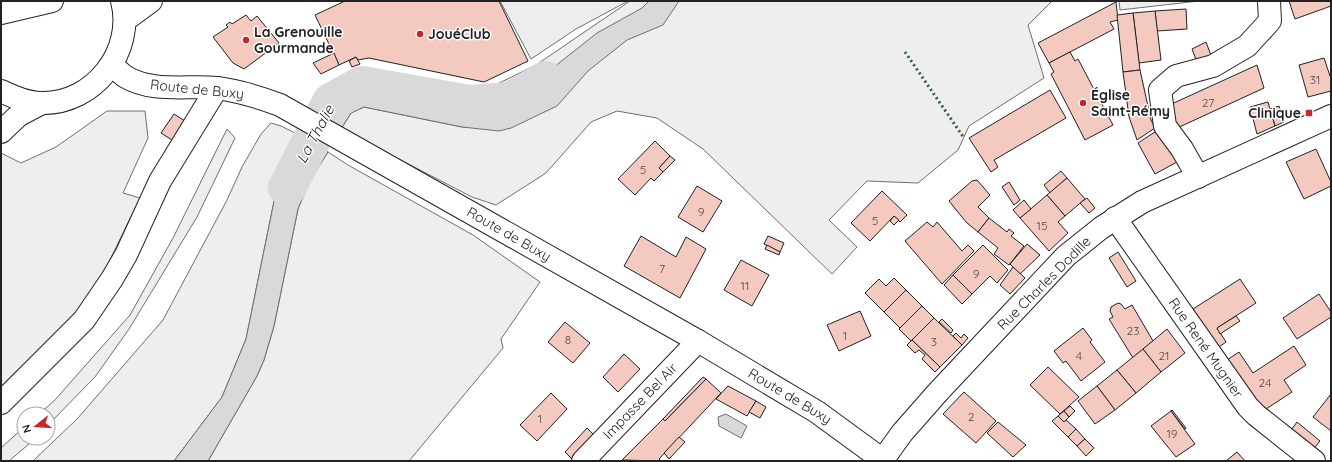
<svg xmlns="http://www.w3.org/2000/svg" width="1332" height="462" font-family="Quicksand,sans-serif">
	<style>
		.green { fill: #eee; stroke: #6f6f6f }
		.parking { fill: #ededed; stroke: #6f6f6f }
		.water { fill: #d9d9d9; stroke: #6f6f6f }
		.lines { fill: none; stroke-linecap: round; stroke-linejoin: round }
		.river { stroke: #d9d9d9; stroke-width: 38 }
		.building { fill: #f3c9c0; stroke: #222 }
		.minor-casing { stroke: #222; stroke-width: 24 }
		.major-casing { stroke: #222; stroke-width: 24 }
		.minor { stroke: #fff; stroke-width: 22 }
		.major { stroke: #fff; stroke-width: 22 }
		.hedge { stroke: #2f5e38; stroke-width: 3; stroke-dasharray: 2 3; stroke-linecap: butt }
		.poi-dot { fill: #c62828; stroke: #fff; stroke-width: 1.5 }
		.labels { text-anchor: middle; dominant-baseline: central; stroke-width: 3; stroke-linejoin: round; paint-order: stroke }
		.number-label { font-size: 12px; fill: #564c4a }
		.poi-label { font-size: 14px; font-weight: bold; fill: #222; stroke: #fff; text-anchor: start }
		.street-label { font-size: 14px; fill: #222; stroke: #fff }
		.water-label { font-size: 15px; font-style: italic; fill: #222; stroke: #fff }
	</style>
	<rect width="100%" height="100%" fill="#fff"/>
	<g class="green">
		<polygon points="630,1 1052,1 1028,25 1044,78 969,126 958,150 918,183 867,181 829,220 857,247 832,274 703,149 657,118 617,111 591,122 546,173 496,205 472,197 341,129 351,113 364,107 462,127 510,128 483,91 536,65"/>
		<polygon points="1119,1 1199,1 1120,10"/>
		<polygon points="107,111 145,111 148,138 123,193 140,198 107,266 78,312 1,393 1,153 21,163 56,147"/>
		<polygon points="271,123 281,126 295,133 282,162 246,339 222,397 174,461 33,461 77,419 163,320 227,200 242,167 261,134"/>
		<polygon points="227,129 235,138 197,217 129,329 95,377 48,425 48,414 39,414 54,401 130,315 173,238"/>
		<polygon points="328,152 348,165 473,235 540,282 501,339 503,348 409,461 208,461 257,376 264,360 274,326 298,209 309,182"/>
		<polygon points="24,427 24,438 36,438 9,461 1,461 1,448"/>
	</g>
	<polygon class="parking" points="500,1 628,1 576,29 531,59"/>
	<g class="water">
		<polygon points="649,1 679,1 663,25 627,40 588,71 557,106 511,128 499,131 462,127 364,107 351,113 341,129 315,114 330,90 335,87 350,84 392,89 448,99 468,104 497,103 521,93 597,33 642,8"/>
		<polygon points="295,133 328,152 309,182 298,209 274,326 264,360 257,376 208,461 174,461 222,397 246,339 282,162"/>
		<polygon points="726,414 747,426 741,438 719,426 718,417"/>
	</g>
	<g class="lines">
		<polyline class="river" points="287,188 331,102 362,85 469,104 510,101 546,80"/>
	</g>
	<g class="building">
		<polygon points="345,1 499,1 528,61 484,82 369,58 358,60 356,57 339,65 315,15"/>
		<polygon points="1289,1 1331,1 1331,6 1295,19"/>
		<polygon points="1116,2 1118,20 1110,22 1114,29 1049,63 1038,43"/>
		<polygon points="1186,9 1187,29 1157,31 1155,11"/>
		<polygon points="1155,11 1161,60 1139,63 1133,13"/>
		<polygon points="1133,13 1140,70 1123,72 1117,15"/>
		<polygon points="246,15 251,21 257,16 279,43 244,69 233,63 213,37 228,27 226,25 230,22 232,24"/>
		<polygon points="1206,42 1212,58 1197,62 1192,49"/>
		<polygon points="1070,52 1075,61 1078,59 1113,125 1085,140 1051,74 1054,72 1049,63"/>
		<polygon points="334,53 339,65 321,74 313,63"/>
		<polygon points="356,57 360,64 352,67 349,61"/>
		<polygon points="1324,58 1330,76 1331,76 1331,91 1308,97 1299,65"/>
		<polygon points="1257,65 1264,88 1175,129 1165,107"/>
		<polygon points="1140,70 1151,120 1155,128 1137,140 1129,117 1123,72"/>
		<polygon points="1050,90 1066,118 994,160 998,167 991,172 969,138"/>
		<polygon points="1268,102 1275,126 1257,134 1250,107"/>
		<polygon points="1279,106 1282,115 1273,118 1270,109"/>
		<polygon points="174,114 185,121 172,140 161,133"/>
		<polygon points="1282,115 1284,122 1275,126 1273,118"/>
		<polygon points="1158,130 1177,162 1155,174 1138,143"/>
		<polygon points="655,141 670,156 659,168 663,172 654,181 651,178 635,195 618,179"/>
		<polygon points="1316,149 1331,182 1331,186 1304,199 1286,162"/>
		<polygon points="670,156 675,160 663,172 659,168"/>
		<polygon points="1061,171 1067,178 1050,193 1044,185"/>
		<polygon points="1067,178 1085,199 1065,216 1047,195"/>
		<polygon points="977,180 990,195 978,207 989,218 978,232 966,222 949,201 972,181"/>
		<polygon points="1009,182 1020,200 1014,205 1002,187"/>
		<polygon points="697,186 722,201 703,232 678,217"/>
		<polygon points="882,191 907,215 900,222 894,216 870,241 851,223"/>
		<polygon points="1047,195 1065,216 1058,222 1068,233 1049,251 1020,218"/>
		<polygon points="1087,198 1095,208 1089,213 1080,203"/>
		<polygon points="1024,200 1031,209 1020,218 1013,210"/>
		<polygon points="894,216 899,220 894,225 890,221"/>
		<polygon points="989,218 1007,232 1009,229 1014,233 1011,236 1024,246 1009,265 994,254 998,248 978,232"/>
		<polygon points="927,222 933,227 937,222 962,251 968,245 974,251 942,284 905,241"/>
		<polygon points="641,236 676,257 686,237 706,249 680,298 624,266"/>
		<polygon points="768,236 784,243 780,252 764,244"/>
		<polygon points="1027,244 1040,255 1020,274 1010,264"/>
		<polygon points="767,245 780,252 779,255 765,249"/>
		<polygon points="983,245 1008,270 997,283 990,276 972,294 953,275"/>
		<polygon points="1118,252 1136,281 1127,287 1109,258"/>
		<polygon points="741,260 769,275 752,306 724,290"/>
		<polygon points="1013,267 1025,278 1010,294 1000,285"/>
		<polygon points="953,275 972,294 962,304 944,285"/>
		<polygon points="894,278 906,290 884,312 865,293 879,279 886,286"/>
		<polygon points="1240,279 1256,303 1217,328 1226,342 1219,347 1193,309"/>
		<polygon points="906,290 922,306 900,328 884,312"/>
		<polygon points="1319,294 1331,312 1331,317 1297,339 1283,318"/>
		<polygon points="1118,303 1121,304 1125,309 1132,305 1153,341 1133,358 1109,319 1113,317 1110,311 1111,307"/>
		<polygon points="922,306 934,318 911,341 899,329"/>
		<polygon points="860,311 871,336 839,351 827,325"/>
		<polygon points="1236,316 1240,321 1220,334 1217,328"/>
		<polygon points="934,318 962,345 940,367 912,340"/>
		<polygon points="942,319 953,330 951,333 939,322"/>
		<polygon points="565,322 590,343 573,363 548,342"/>
		<polygon points="1083,328 1092,340 1090,342 1105,362 1081,381 1066,361 1063,363 1054,351"/>
		<polygon points="1167,329 1185,353 1161,372 1143,349"/>
		<polygon points="956,333 961,338 964,334 968,338 962,345 953,336"/>
		<polygon points="912,340 940,367 935,372 922,359 925,355 919,350 915,353 907,345"/>
		<polygon points="1294,346 1306,365 1284,380 1292,392 1263,411 1227,360 1239,352 1253,373"/>
		<polygon points="1143,349 1161,372 1136,393 1117,370"/>
		<polygon points="624,354 640,369 618,392 603,377"/>
		<polygon points="1048,367 1079,397 1060,414 1030,385"/>
		<polygon points="1117,370 1136,393 1115,410 1097,386"/>
		<polygon points="703,377 706,379 665,421 663,419"/>
		<polygon points="706,379 721,393 659,459 661,461 622,460 663,419 665,421"/>
		<polygon points="728,386 756,401 747,416 716,399"/>
		<polygon points="1097,386 1115,410 1095,424 1078,401"/>
		<polygon points="964,392 996,421 976,443 943,414"/>
		<polygon points="551,393 567,409 537,441 520,425"/>
		<polygon points="1331,394 1331,431 1313,417"/>
		<polygon points="756,401 766,407 760,418 749,412"/>
		<polygon points="1070,406 1075,411 1069,417 1064,411"/>
		<polygon points="1172,410 1186,428 1185,429 1171,411"/>
		<polygon points="1064,411 1069,417 1064,422 1058,416"/>
		<polygon points="1171,411 1195,444 1176,457 1151,426"/>
		<polygon points="1058,416 1064,422 1066,420 1076,429 1068,437 1052,421"/>
		<polygon points="998,422 1026,445 1013,457 987,433"/>
		<polygon points="1297,422 1320,441 1312,451 1289,433"/>
		<polygon points="587,428 594,435 572,459 565,452"/>
		<polygon points="1076,429 1085,439 1077,446 1068,437"/>
		<polygon points="679,437 685,442 669,459 664,453"/>
		<polygon points="1085,439 1094,448 1086,456 1077,446"/>
		<polygon points="1237,452 1245,461 1226,461"/>
	</g>
	<g class="lines">
		<g class="minor-casing">
			<g id="minor">
				<polyline points="1,13 52,1"/>
				<polyline points="1198,177 1182,149 1165,126 1160,90 1176,76 1213,66 1247,46 1270,21 1269,1"/>
				<polyline points="1115,218 1248,407 1256,415 1314,461"/>
				<polyline points="1,403 84,320 112,279 126,255 160,181 217,88"/>
				<polyline points="583,461 698,341"/>
			</g>
		</g>
		<g class="major-casing">
			<g id="major">
				<polyline points="125,20 151,1"/>
				<path d="M 112,66 C 117,69 121,74 126,77 C 153,93 188,85 217,88 C 239,91 259,97 280,105 L 698,341 L 817,412 L 884,461"/>
				<path d="M 1,91 C 14,97 27,103 42,103 C 94,104 135,51 122,1"/>
				<polyline points="1,132 19,115 42,103"/>
				<polyline points="882,461 902,433 939,391 1066,256 1101,228 1142,202 1331,116"/>
			</g>
		</g>
		<use href="#minor" class="minor"/>
		<use href="#major" class="major"/>
		<polyline class="hedge" points="905,52 964,138"/>
	</g>
	<g class="poi-dot">
		<circle cx="420" cy="34" r="4"/>
		<circle cx="246" cy="40" r="4"/>
		<circle cx="1083" cy="103" r="4"/>
		<rect x="1305" y="109" width="8" height="8" rx="2"/>
	</g>
	<g class="labels">
		<g class="number-label">
			<text x="1315" y="79">31</text>
			<text x="1208" y="102">27</text>
			<text x="643" y="169">5</text>
			<text x="701" y="211">9</text>
			<text x="875" y="220">5</text>
			<text x="1042" y="225">15</text>
			<text x="662" y="268">7</text>
			<text x="976" y="273">9</text>
			<text x="745" y="285">11</text>
			<text x="1133" y="330">23</text>
			<text x="845" y="335">1</text>
			<text x="568" y="339">8</text>
			<text x="934" y="341">3</text>
			<text x="1079" y="355">4</text>
			<text x="1164" y="355">21</text>
			<text x="1265" y="382">24</text>
			<text x="971" y="416">2</text>
			<text x="540" y="418">1</text>
			<text x="1172" y="433">19</text>
		</g>
		<g class="poi-label">
			<text x="254" y="32">La Grenouille<tspan x="254" dy="16">Gourmande</tspan></text>
			<text x="428" y="34">JouéClub</text>
			<text x="1091" y="95">Église<tspan x="1091" dy="16">Saint-Rémy</tspan></text>
			<text x="1301" y="113" text-anchor="end">Clinique</text>
		</g>
		<g class="street-label">
			<text transform="translate(197 89) rotate(6)">Route de Buxy</text>
			<text transform="translate(509 234) rotate(30)">Route de Buxy</text>
			<text transform="translate(1044 283) rotate(-45)">Rue Charles Dodille</text>
			<text transform="translate(1206 348) rotate(55)">Rue René Mugnier</text>
			<text transform="translate(790 396) rotate(31)">Route de Buxy</text>
			<text transform="translate(640 401) rotate(-46)">Impasse Bel Air</text>
		</g>
		<g class="water-label">
			<text transform="translate(315 134) rotate(-62)">La Thalie</text>
		</g>
	</g>
	<rect width="1332" height="462" fill="none" stroke="#222222" stroke-width="4"/>
	<g transform="translate(36 426) rotate(253)"><circle r="19" fill="#ffffff" stroke="#a7a7a7"/>
	<path d="M0-3L7 15L0 10L-7 15Z" fill="#c62828"/>
	<text y="-6" font-size="11" font-weight="bold" text-anchor="middle" fill="#222222">N</text>
	</g>
</svg>
